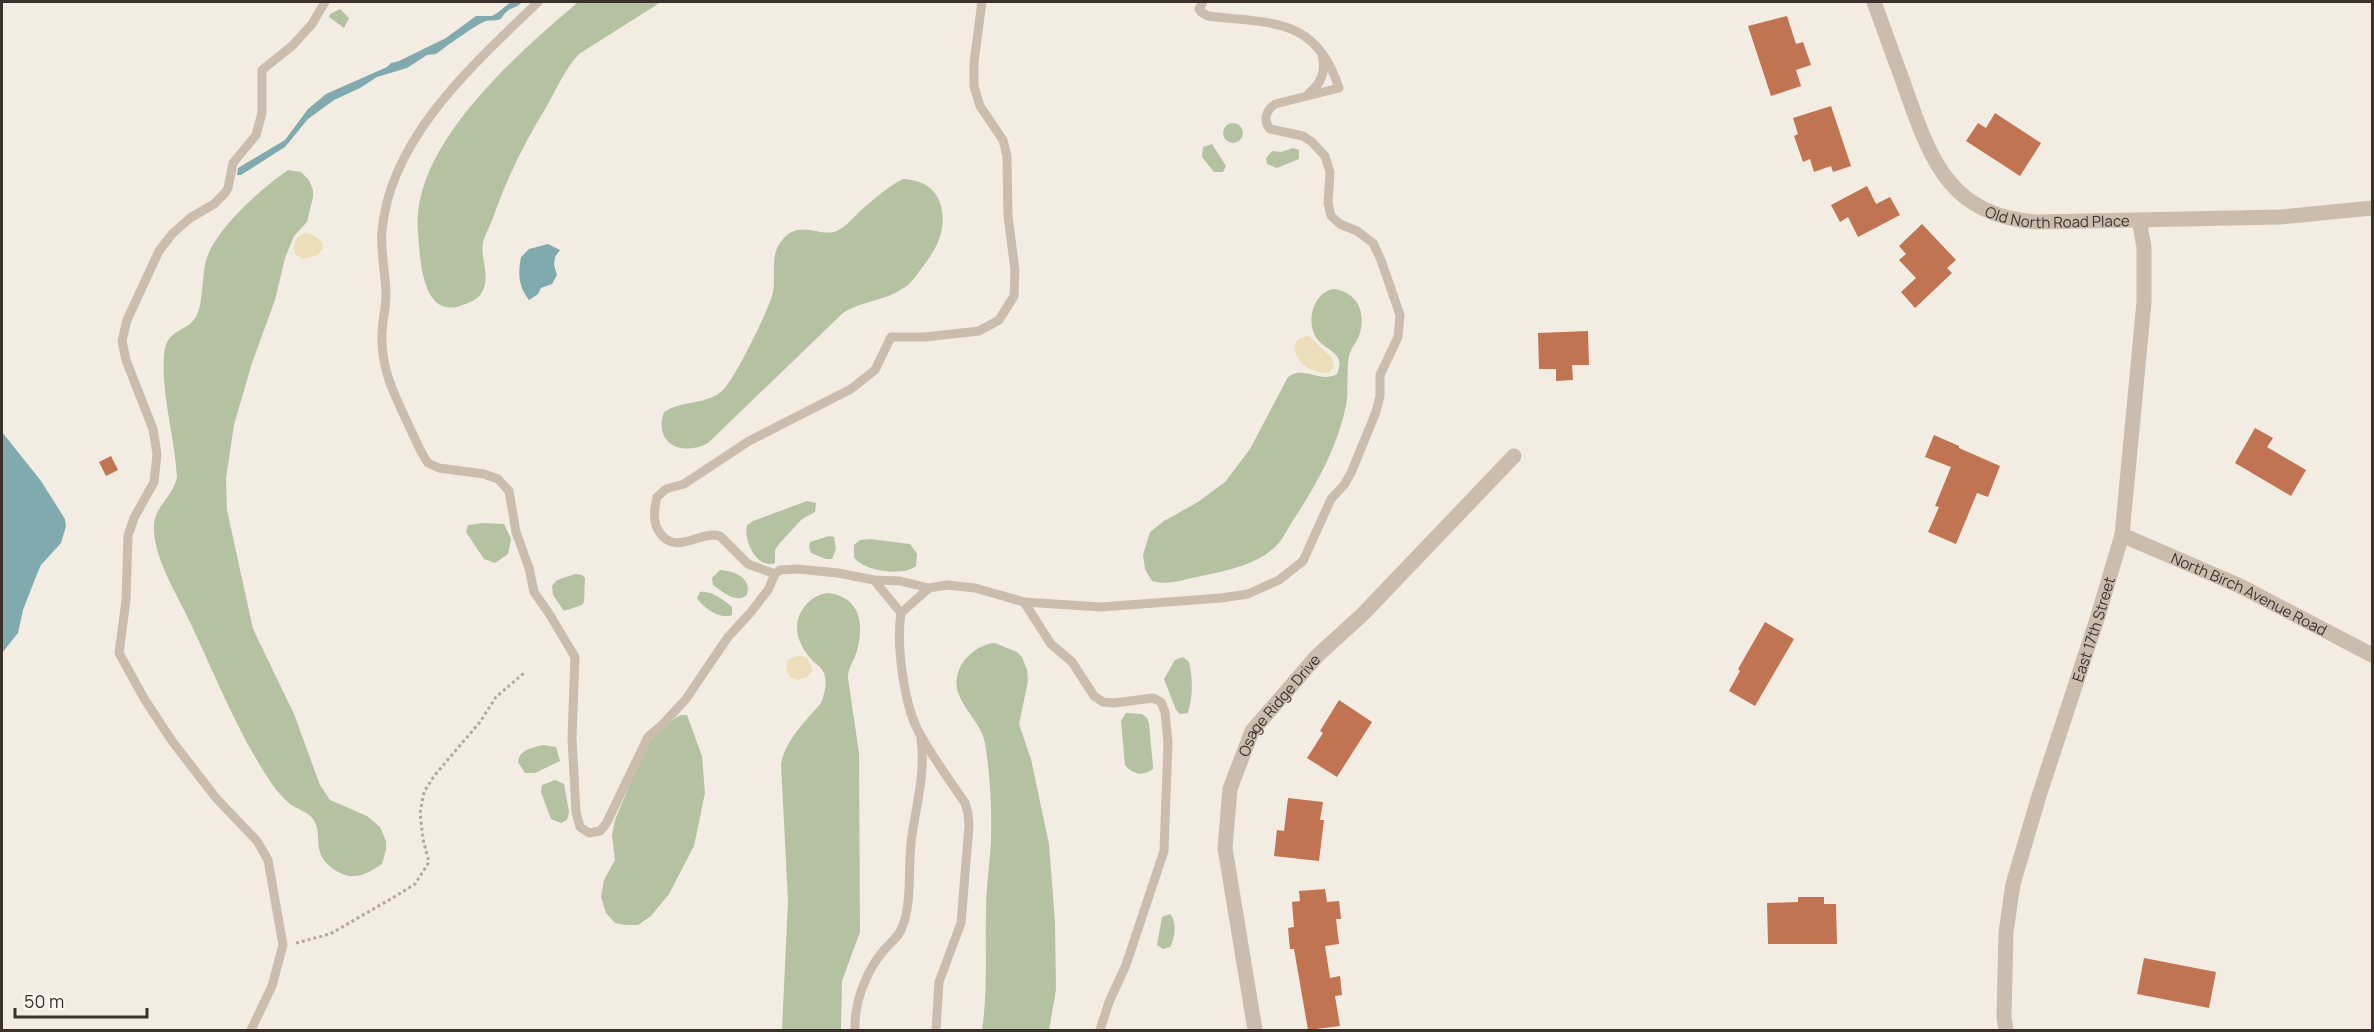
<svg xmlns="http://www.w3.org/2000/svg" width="2374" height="1032" font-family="Manrope,sans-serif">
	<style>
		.green { fill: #b5c2a2 }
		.sand { fill: #ecdebb }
		.water { fill: #81aaaf }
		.building { fill: #c07452 }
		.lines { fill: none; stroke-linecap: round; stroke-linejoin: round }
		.path { stroke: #b7a798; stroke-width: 3; stroke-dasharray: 3 3; stroke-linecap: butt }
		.lane { stroke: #cbbdad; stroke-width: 9 }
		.street { stroke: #cbbdad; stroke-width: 15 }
		.labels { text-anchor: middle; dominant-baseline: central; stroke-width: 4.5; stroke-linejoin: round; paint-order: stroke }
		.street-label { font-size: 15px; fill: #3a312c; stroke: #faf5ee }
	</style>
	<rect width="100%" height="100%" fill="#f3ece2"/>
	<g class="green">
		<path d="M 578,2 L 661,2 L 579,54 C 565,69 558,86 548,104 C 526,140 507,177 493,218 C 490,226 485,234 483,243 C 480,259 491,276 482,292 C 478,300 468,303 460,306 C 421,318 420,256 418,232 C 410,145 519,53 578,2 Z"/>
		<polygon points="340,9 349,18 344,28 329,17 330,14"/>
		<circle cx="1233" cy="133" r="10"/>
		<polygon points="1212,144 1226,166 1223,172 1214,172 1202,157 1203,147"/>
		<polygon points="1293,148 1299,150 1299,159 1277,168 1267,164 1266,158 1272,151 1281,152"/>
		<path d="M 288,170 L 301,172 L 309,180 L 313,190 L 313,197 L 307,222 L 294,236 L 285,258 L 275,300 L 252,363 L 234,425 L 226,478 L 227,510 L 253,629 L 294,714 L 320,785 L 330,800 L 367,816 L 380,827 L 386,841 L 386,850 L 382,864 C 364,876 351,882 332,868 C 310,851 324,835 313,819 C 308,812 297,809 290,804 C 283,798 277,791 272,784 C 238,734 215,675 189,620 C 177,595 160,568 155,540 C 149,506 169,505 177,478 C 175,437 161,396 164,355 C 166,327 187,334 197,315 C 203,303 202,275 206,261 C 214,230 262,188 288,170 Z"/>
		<path d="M 903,179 C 921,180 936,187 941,206 C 947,231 936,250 921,269 C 916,276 910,285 902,289 C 884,301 861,301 843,313 L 708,443 C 682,457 653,444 664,412 C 682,400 708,405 723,390 C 734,380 770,308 773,292 C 776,276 770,257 780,243 C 796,218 818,236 834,232 C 844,229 852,219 859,212 C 873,200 887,187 903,179 Z"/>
		<path d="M 1333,289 C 1358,292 1367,313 1359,336 C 1356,343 1351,348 1349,356 C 1346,373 1349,390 1346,406 C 1337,449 1315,487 1292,522 C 1287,530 1283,539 1277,545 C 1259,564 1226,571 1201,576 C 1185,579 1168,586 1152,581 L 1145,569 L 1143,555 L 1150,532 L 1164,521 L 1198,502 L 1225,482 L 1250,449 L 1288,377 C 1304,365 1320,384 1337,374 C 1339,369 1340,365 1339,360 C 1336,351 1323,347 1318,340 C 1305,325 1312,293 1333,289 Z"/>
		<path d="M 807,501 L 816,503 L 815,512 L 802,519 L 779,544 L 775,550 L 775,563 C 757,570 743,540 747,525 L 753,521 Z"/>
		<polygon points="483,523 504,524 511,539 508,554 495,563 484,559 466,532 468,525"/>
		<polygon points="829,536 834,537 836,549 832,559 826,559 811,553 809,546 810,542"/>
		<path d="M 870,539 L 910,544 L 917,554 L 916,566 C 904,577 862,571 854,557 L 854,545 L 860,540 Z"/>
		<path d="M 720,570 C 735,571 752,578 747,595 C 736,604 723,592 713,585 L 712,578 Z"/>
		<polygon points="575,574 582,575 585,578 584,602 582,605 564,611 553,595 552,586 557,580"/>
		<path d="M 700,592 C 711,590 724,600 732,607 L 732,615 C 721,620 703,608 697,598 Z"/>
		<path d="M 829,593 C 861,598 864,624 857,651 C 854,661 848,667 848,678 L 859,753 L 860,932 L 842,981 L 841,1030 L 782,1030 L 788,901 L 781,764 C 786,739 805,722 821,703 C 825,693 828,681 823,671 C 821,667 816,664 813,661 C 798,646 790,624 805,606 C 811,598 819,594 829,593 Z"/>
		<path d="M 995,643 L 1017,652 L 1022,657 L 1027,670 L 1028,681 L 1019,724 L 1031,759 L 1049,844 L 1055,922 L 1056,990 L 1049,1030 L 982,1030 C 988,990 985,952 986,912 C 986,887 990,863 991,839 C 992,807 990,774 985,743 C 981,720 952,701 957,677 C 960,659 978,644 995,643 Z"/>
		<path d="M 1183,657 L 1189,662 C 1193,680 1193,694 1188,713 L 1180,714 L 1176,710 L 1164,679 L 1175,660 Z"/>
		<path d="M 1126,713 L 1142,714 L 1147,718 L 1149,724 L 1153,766 L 1153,769 C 1143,777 1132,774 1125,765 L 1121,721 Z"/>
		<polygon points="681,715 687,715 702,756 705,793 694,846 669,894 651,916 638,925 625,925 615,923 606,913 601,897 604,880 615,860 612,835 615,820 643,753 651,740 675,718"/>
		<path d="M 543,745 L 556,747 L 560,761 L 535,773 L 525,773 L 518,762 C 520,749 532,748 543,745 Z"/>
		<polygon points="555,780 564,784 569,812 567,820 561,823 551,819 541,792 542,785"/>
		<path d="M 1170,914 C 1177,921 1175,938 1170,947 L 1163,949 L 1157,945 L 1162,917 Z"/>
	</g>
	<g class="sand">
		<path d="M 306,233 L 313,235 L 322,242 L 323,248 L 318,255 L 303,259 L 295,254 C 292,245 296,235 306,233 Z"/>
		<path d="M 1309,336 L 1332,358 L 1334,367 L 1329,373 C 1297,375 1281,337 1309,336 Z"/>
		<polygon points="799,655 807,658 813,670 807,677 798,680 790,677 786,670 788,660"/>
	</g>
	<g class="water">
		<path d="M 511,2 L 522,2 C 515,10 509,5 501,19 C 496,21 491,20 486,21 C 480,22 442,49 436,54 L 427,55 L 407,68 L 377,77 L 360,88 L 334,100 L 308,119 L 285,147 L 241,175 L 237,175 L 238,168 L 285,140 L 308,109 L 326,94 L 387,67 L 391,63 L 399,61 L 446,38 L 476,16 L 492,16 L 497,13 Z"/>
		<path d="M 548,244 L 560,250 L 555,257 L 554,265 L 557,275 L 552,284 L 541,288 L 538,294 L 529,300 C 518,286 518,273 521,257 L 529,249 Z"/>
		<polygon points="2,432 41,481 65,519 66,526 61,543 41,565 37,574 23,610 18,633 2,653"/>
	</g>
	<g class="building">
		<polygon points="1787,16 1796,44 1803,42 1811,65 1796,70 1801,86 1771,96 1748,26"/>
		<polygon points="1831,106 1851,166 1833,172 1831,166 1814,172 1810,159 1803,162 1794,136 1798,134 1793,118"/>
		<polygon points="1995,113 2041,143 2020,176 1966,141 1978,123 1986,128"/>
		<polygon points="1867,186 1876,204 1890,197 1900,215 1858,237 1848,217 1840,222 1831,205"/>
		<polygon points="1922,224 1956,260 1947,268 1952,273 1915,308 1901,292 1916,278 1899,260 1906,254 1899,246"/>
		<polygon points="1588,331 1589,365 1572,365 1573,380 1556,381 1556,369 1539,369 1538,333"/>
		<polygon points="2255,428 2273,438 2267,447 2306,470 2291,496 2235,463"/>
		<polygon points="1934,435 1959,446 1959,448 2000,466 1988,497 1977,493 1956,544 1928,532 1939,507 1935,506 1951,467 1925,457"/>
		<polygon points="111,456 118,470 106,476 99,462"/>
		<polygon points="1765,622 1794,639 1755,706 1729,691 1740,671 1738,669"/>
		<polygon points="1339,700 1372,722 1337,777 1307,758 1323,733 1320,731"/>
		<polygon points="1288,798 1323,802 1320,820 1324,820 1319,861 1274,856 1277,830 1284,831"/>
		<polygon points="1325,889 1327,902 1339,901 1341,919 1336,919 1339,944 1325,946 1330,978 1340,976 1342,995 1335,996 1340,1026 1308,1030 1294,949 1290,949 1288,928 1294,927 1292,902 1300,901 1299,891"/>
		<polygon points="1798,897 1824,897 1824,904 1836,904 1837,944 1768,944 1767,903 1798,902"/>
		<polygon points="2144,958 2216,972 2209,1008 2137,994"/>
	</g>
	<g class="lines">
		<polyline class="path" points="296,943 330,934 396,896 415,884 429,862 423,839 420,813 424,792 434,776 480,722 496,697 524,673"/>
		<g class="lane">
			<path d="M 538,2 C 475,63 390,137 382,231 C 380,252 386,274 386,295 C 386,310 381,325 382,340 C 382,372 396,398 409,426 C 415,438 420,452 428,463 L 439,468 L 484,474 L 498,479 L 509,491 L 516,532 L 529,568 L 534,592 L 550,615 L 575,657 L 572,738 L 576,812 L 580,827 L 589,833 L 600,831 L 606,824 L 648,737 L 662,725 L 686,699 L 728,637 L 751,612 L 768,590 L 775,574 L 780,570 L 798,569 L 838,573 L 874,580 L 900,581 L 929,588 L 947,585 L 975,588 L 1024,602 L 1101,607 L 1221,598 L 1248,594 L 1279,580 L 1303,561 L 1331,499 L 1344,485 L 1351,473 L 1376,412 L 1380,396 L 1380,375 L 1398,337 L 1400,315 L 1381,260 L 1373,243 L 1357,231 L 1340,224 L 1331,216 L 1328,203 L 1330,172 L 1325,156 L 1312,142 L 1303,136 L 1270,129 C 1262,119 1267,110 1275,104 L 1339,88 C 1316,16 1271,24 1208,16 L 1201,12 L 1199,9 L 1203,2"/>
			<path d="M 1309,93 C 1321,84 1326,71 1322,55"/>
			<path d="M 775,574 L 748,564 L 720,536 C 700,530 676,556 660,533 C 652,523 654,509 657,497 L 666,489 L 684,484 L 749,441 L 851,389 L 875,370 L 891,337 L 925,337 L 979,331 L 999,320 L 1014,296 L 1015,270 L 1008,216 L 1007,156 L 1003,140 L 980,106 L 974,86 L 974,62 L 982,2"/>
			<polyline points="874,580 901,613"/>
			<path d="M 929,588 L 901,613 C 896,645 904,708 921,736 C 934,759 950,781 965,803 L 968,813 L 969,826 L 961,923 L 939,982 L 936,1030"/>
			<polyline points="1024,602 1051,644 1072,662 1094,696 1103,702 1114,703 1153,698 1161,702 1165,712 1168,743 1164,851 1126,965 1109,1002 1100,1030"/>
			<polyline points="251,1030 272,986 283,945 268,860 257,841 216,798 172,741 145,700 119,653 126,600 128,536 134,518 154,482 157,454 153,429 126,360 122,341 127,320 159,251 172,234 190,218 214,204 225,193 228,188 233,163 256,135 262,113 262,70 292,46 312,24 325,2"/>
			<path d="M 855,1030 C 854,1003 866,971 884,950 C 891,942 900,936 903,925 C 912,901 908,869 911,843 C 915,808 926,776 921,739"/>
		</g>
		<g class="street">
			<path id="s1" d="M 1874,2 C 1885,32 1896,63 1907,93 C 1932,164 1952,216 2037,222 L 2280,217 L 2372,208"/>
			<path id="s2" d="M 2122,535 L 2240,586 L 2372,655"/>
			<path id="s3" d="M 1255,1030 L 1225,848 L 1230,789 L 1252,731 L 1317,656 L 1363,614 L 1514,456"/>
			<path id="s4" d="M 2006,1030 L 2004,1017 L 2006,932 L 2013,884 L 2039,796 L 2098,616 L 2122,535 L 2144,302 L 2144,247 L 2139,220"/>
		</g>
	</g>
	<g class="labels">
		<g class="street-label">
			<text stroke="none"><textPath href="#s1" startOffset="315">Old North Road Place</textPath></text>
			<text stroke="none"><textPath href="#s2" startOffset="140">North Birch Avenue Road</textPath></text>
			<text stroke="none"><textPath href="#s4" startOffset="414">East 17th Street</textPath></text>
			<text stroke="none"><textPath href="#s3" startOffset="342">Osage Ridge Drive</textPath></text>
		</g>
	</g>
	<rect width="2374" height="1032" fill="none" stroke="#3a312c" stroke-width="6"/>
	<path d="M15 1008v9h132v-9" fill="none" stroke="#3a312c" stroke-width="3"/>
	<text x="24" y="1008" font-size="18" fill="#3a312c" stroke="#faf5ee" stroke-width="4.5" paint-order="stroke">50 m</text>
</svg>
